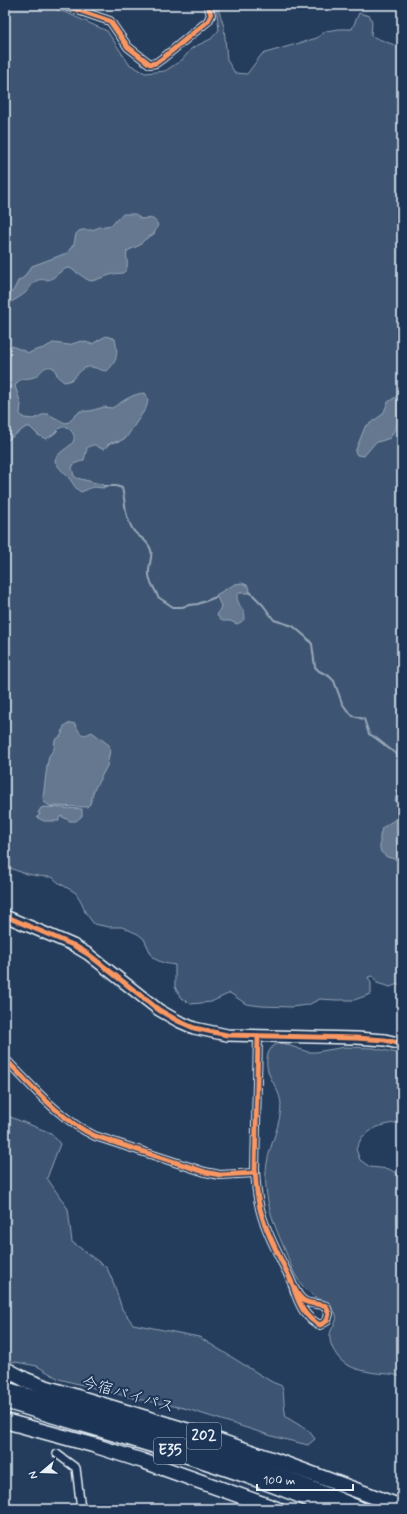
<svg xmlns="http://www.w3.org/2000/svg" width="407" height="1514" font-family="Mynerve,'Klee One',sans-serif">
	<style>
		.green { fill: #3e5472; stroke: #93a2b5 }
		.water { fill: #657890; stroke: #99a8ba }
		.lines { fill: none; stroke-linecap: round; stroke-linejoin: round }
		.stream { stroke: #99a8ba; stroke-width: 2 }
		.street-casing { stroke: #e8f1f8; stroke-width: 10 }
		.secondary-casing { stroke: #e8f1f8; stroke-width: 14 }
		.highway-casing { stroke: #e8f1f8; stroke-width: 17 }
		.street { stroke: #1d3557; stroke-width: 7 }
		.secondary { stroke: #1d3557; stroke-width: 11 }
		.highway { stroke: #1d3557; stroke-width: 14 }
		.cycleway-casing { stroke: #1d3557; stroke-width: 8 }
		.cycleway { stroke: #f99763; stroke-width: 5 }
		.labels { text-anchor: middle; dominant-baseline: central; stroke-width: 4; stroke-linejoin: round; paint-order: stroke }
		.shield { fill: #1d3557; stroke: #abb9c8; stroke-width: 1 }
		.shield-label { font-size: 15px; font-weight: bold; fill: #e8f1f8 }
		.street-label { font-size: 16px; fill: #e8f1f8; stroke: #1d3557 }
	</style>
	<rect width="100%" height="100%" fill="#253d5d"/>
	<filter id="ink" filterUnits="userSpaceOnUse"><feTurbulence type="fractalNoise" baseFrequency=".025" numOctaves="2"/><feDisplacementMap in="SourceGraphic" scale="8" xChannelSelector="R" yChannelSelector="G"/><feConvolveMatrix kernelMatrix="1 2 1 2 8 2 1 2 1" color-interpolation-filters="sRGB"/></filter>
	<g filter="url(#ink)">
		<g class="green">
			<path d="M 5,5 L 42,5 L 67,13 L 107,31 L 129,64 L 145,73 L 165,71 L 182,60 L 192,48 L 211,39 L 219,30 L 216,5 L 217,5 L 224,27 L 227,60 L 235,73 L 247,74 L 262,54 L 317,38 L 326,31 L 339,29 L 352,29 L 359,13 L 370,16 L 372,22 L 371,36 L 402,48 L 402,986 L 398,984 L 390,987 L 377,983 L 373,976 L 368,977 L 371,983 L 371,994 L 354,1000 L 336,1000 L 320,999 L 308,1005 L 291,1007 L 261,1006 L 246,1004 L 230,993 L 211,1002 L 191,1004 L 181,998 L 175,987 L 175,965 L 163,963 L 153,958 L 144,939 L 138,934 L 122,927 L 109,927 L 94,924 L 85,912 L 82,903 L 76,893 L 59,883 L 52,877 C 38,877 17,873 5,865 Z"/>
			<path d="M 282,1043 L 308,1052 L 316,1052 L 345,1047 L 373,1048 L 402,1054 L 402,1121 L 376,1127 L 362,1137 L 356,1149 L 360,1160 L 370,1167 L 389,1169 L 402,1177 L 402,1378 C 395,1373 384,1374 376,1373 C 363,1371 346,1368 338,1357 C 333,1350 329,1343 330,1334 C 331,1327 340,1321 335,1312 C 332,1308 327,1306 323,1303 C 314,1296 305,1290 299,1281 C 292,1271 289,1259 284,1248 C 272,1220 262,1194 267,1163 C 270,1144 281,1125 281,1104 C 280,1092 273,1084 269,1074 C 264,1061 267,1044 282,1043 Z"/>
			<path d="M 5,1115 L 51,1133 L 60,1144 L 47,1178 L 68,1209 L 72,1242 L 107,1268 L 114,1284 L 122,1309 L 133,1324 L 199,1337 L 272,1382 L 282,1386 C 285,1397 283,1406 286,1417 L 309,1431 L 315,1439 L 308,1445 L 275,1437 L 184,1408 L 137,1399 L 59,1379 L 37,1366 L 5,1360 Z"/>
		</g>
		<g class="water">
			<path d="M 124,214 L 135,214 L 141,219 C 150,218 154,217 158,225 L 154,234 L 144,240 L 140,245 L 127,251 C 125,259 131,267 123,273 L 113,274 L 92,281 L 88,280 L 70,268 C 62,268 58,275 51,279 C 46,281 41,278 36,281 C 31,284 29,290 25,293 C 23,295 12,302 9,303 L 6,299 L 13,291 L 18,281 L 23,278 L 32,266 L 67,253 L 74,244 L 76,234 L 79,231 L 82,230 L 93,230 L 99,227 L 112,225 L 120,216 Z"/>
			<path d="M 106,336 L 115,339 C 118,353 118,361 107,371 C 101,371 94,366 88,367 C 78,369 75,382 64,382 L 58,377 L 54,368 C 43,363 42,374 34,377 C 26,380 20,376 15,386 L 21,404 L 20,414 L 24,418 L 34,419 L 44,414 L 48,414 L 65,423 L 69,422 L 80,411 L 90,411 L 104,407 L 112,408 C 122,402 133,393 145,393 C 149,398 148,403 146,408 L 126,438 L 120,441 L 110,443 L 104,449 C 95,448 97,441 87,448 L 84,460 L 74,464 L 72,468 L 74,476 L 77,478 L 104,485 L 104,488 L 93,487 L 81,492 C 75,489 73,483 69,478 C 64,472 58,468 55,461 C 57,448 88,444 67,427 L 61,427 L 54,434 L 46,439 L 38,435 L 30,427 L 26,427 L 5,442 L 5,348 L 12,346 L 29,353 L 36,350 L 44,348 L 53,343 L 69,345 L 81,341 L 92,344 Z"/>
			<polygon points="402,393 402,422 396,427 390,438 375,443 364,456 357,455 355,452 365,427 383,414 388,402"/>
			<path d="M 242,583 L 247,585 L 250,589 L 249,593 L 240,593 L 237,595 C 236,607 255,617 237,624 L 230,621 L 223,621 L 217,616 L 221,606 L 216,595 L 235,584 Z"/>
			<path d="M 71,723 L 75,724 C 80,733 81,738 92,732 L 109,745 L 110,750 L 107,766 L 94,790 L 90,804 L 87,807 L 50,806 L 44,802 L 43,798 L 47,766 L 49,756 L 54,749 L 55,740 L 61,736 L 64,726 Z"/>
			<polygon points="402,783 402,798 400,804 395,801 399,786"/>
			<polygon points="44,807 82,809 82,816 76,821 70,821 61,816 59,818 59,821 44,821 38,818 37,817 40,814 40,813 38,813 41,808"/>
			<polygon points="402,812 402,861 387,857 381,852 380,848 380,836 382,828 399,817"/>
		</g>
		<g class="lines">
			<g class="stream">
				<path d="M 104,486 L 116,486 L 122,488 C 126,504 124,515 133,530 C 139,539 146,537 151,550 C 153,556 148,567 149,574 C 149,583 155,588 158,597 L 173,607 L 182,607 L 189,605 L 198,604 L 216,597"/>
				<path d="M 250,592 L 263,605 L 274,620 L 293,626 L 307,638 L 312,644 L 315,667 L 319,671 L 329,676 L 334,681 L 342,703 L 347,710 L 353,716 L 364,719 L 369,734 C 380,739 387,749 397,754 L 402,774"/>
			</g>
			<g class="street-casing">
				<g id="street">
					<polyline points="63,5 110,21 128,47 150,64 156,63 163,58 208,21 211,15 208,5"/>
					<path d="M 258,1037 L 255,1170 C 256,1189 258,1209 266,1227 C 272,1243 280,1258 288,1274 C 292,1282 295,1294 303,1300 C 309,1305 319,1303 326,1306 L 329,1314 L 327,1321 L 320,1325 C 305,1318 299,1304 294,1289"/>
					<path d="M 5,1059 C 33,1087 59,1119 95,1136 L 205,1172 L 220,1175 L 255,1173"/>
					<polyline points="57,1454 76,1468 81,1509"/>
				</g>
			</g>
			<g class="secondary-casing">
				<polyline id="secondary" points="5,916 73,945 88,954 159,1010 178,1021 194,1028 227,1035 356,1038 385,1040 402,1044"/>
			</g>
			<g class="highway-casing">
				<g id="highway">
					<polyline points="5,1369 26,1380 44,1387 205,1436 280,1462 402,1507"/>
					<path d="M 5,1389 C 125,1424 245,1458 360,1509"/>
					<path d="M 5,1401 C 114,1435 227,1463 332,1509"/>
					<polyline points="5,1421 93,1445 143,1461 277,1509"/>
				</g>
			</g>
			<use href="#street" class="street"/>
			<use href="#secondary" class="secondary"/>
			<use href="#highway" class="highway"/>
			<g class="cycleway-casing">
				<g id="cycleway">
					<polyline points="63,5 110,21 128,47 150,64 156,63 163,58 208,21 211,15 208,5"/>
					<polyline points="5,916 73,945 88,954 159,1010 178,1021 194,1028 227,1035 356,1038 385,1040 402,1044"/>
					<path d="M 258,1037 L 255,1170 C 256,1189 258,1209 266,1227 C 272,1243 280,1258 288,1274 C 292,1282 295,1294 303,1300 C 309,1305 319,1303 326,1306 L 329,1314 L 327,1321 L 320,1325 C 305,1318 299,1304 294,1289"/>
					<path d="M 5,1059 C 33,1087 59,1119 95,1136 L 205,1172 L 220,1175 L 255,1173"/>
				</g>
			</g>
			<use href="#cycleway" class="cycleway"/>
		</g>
	</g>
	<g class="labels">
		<g class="shield">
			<rect x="187" y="1423" width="34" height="26" rx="3"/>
			<rect x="154" y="1438" width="32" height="26" rx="3"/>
		</g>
		<g class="shield-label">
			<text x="204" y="1436">202</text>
			<text x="170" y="1451">E35</text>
		</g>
		<g class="street-label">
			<text transform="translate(128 1395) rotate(16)">今宿バイパス</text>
		</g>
	</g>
	<rect width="407" height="1514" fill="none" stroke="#1d3557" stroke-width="20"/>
	<rect x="10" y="10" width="387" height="1494" fill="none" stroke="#e8f1f8" stroke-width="1.5" filter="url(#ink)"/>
	<g transform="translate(42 1472) rotate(251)" stroke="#1d3557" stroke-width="3" paint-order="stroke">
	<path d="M0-3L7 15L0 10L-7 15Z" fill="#e8f1f8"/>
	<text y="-6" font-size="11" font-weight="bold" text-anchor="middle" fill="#e8f1f8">N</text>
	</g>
	<path d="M257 1484v6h96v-6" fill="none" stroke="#e8f1f8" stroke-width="2"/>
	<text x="263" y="1484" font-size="12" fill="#e8f1f8" stroke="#1d3557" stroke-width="3" paint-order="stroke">100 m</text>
</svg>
